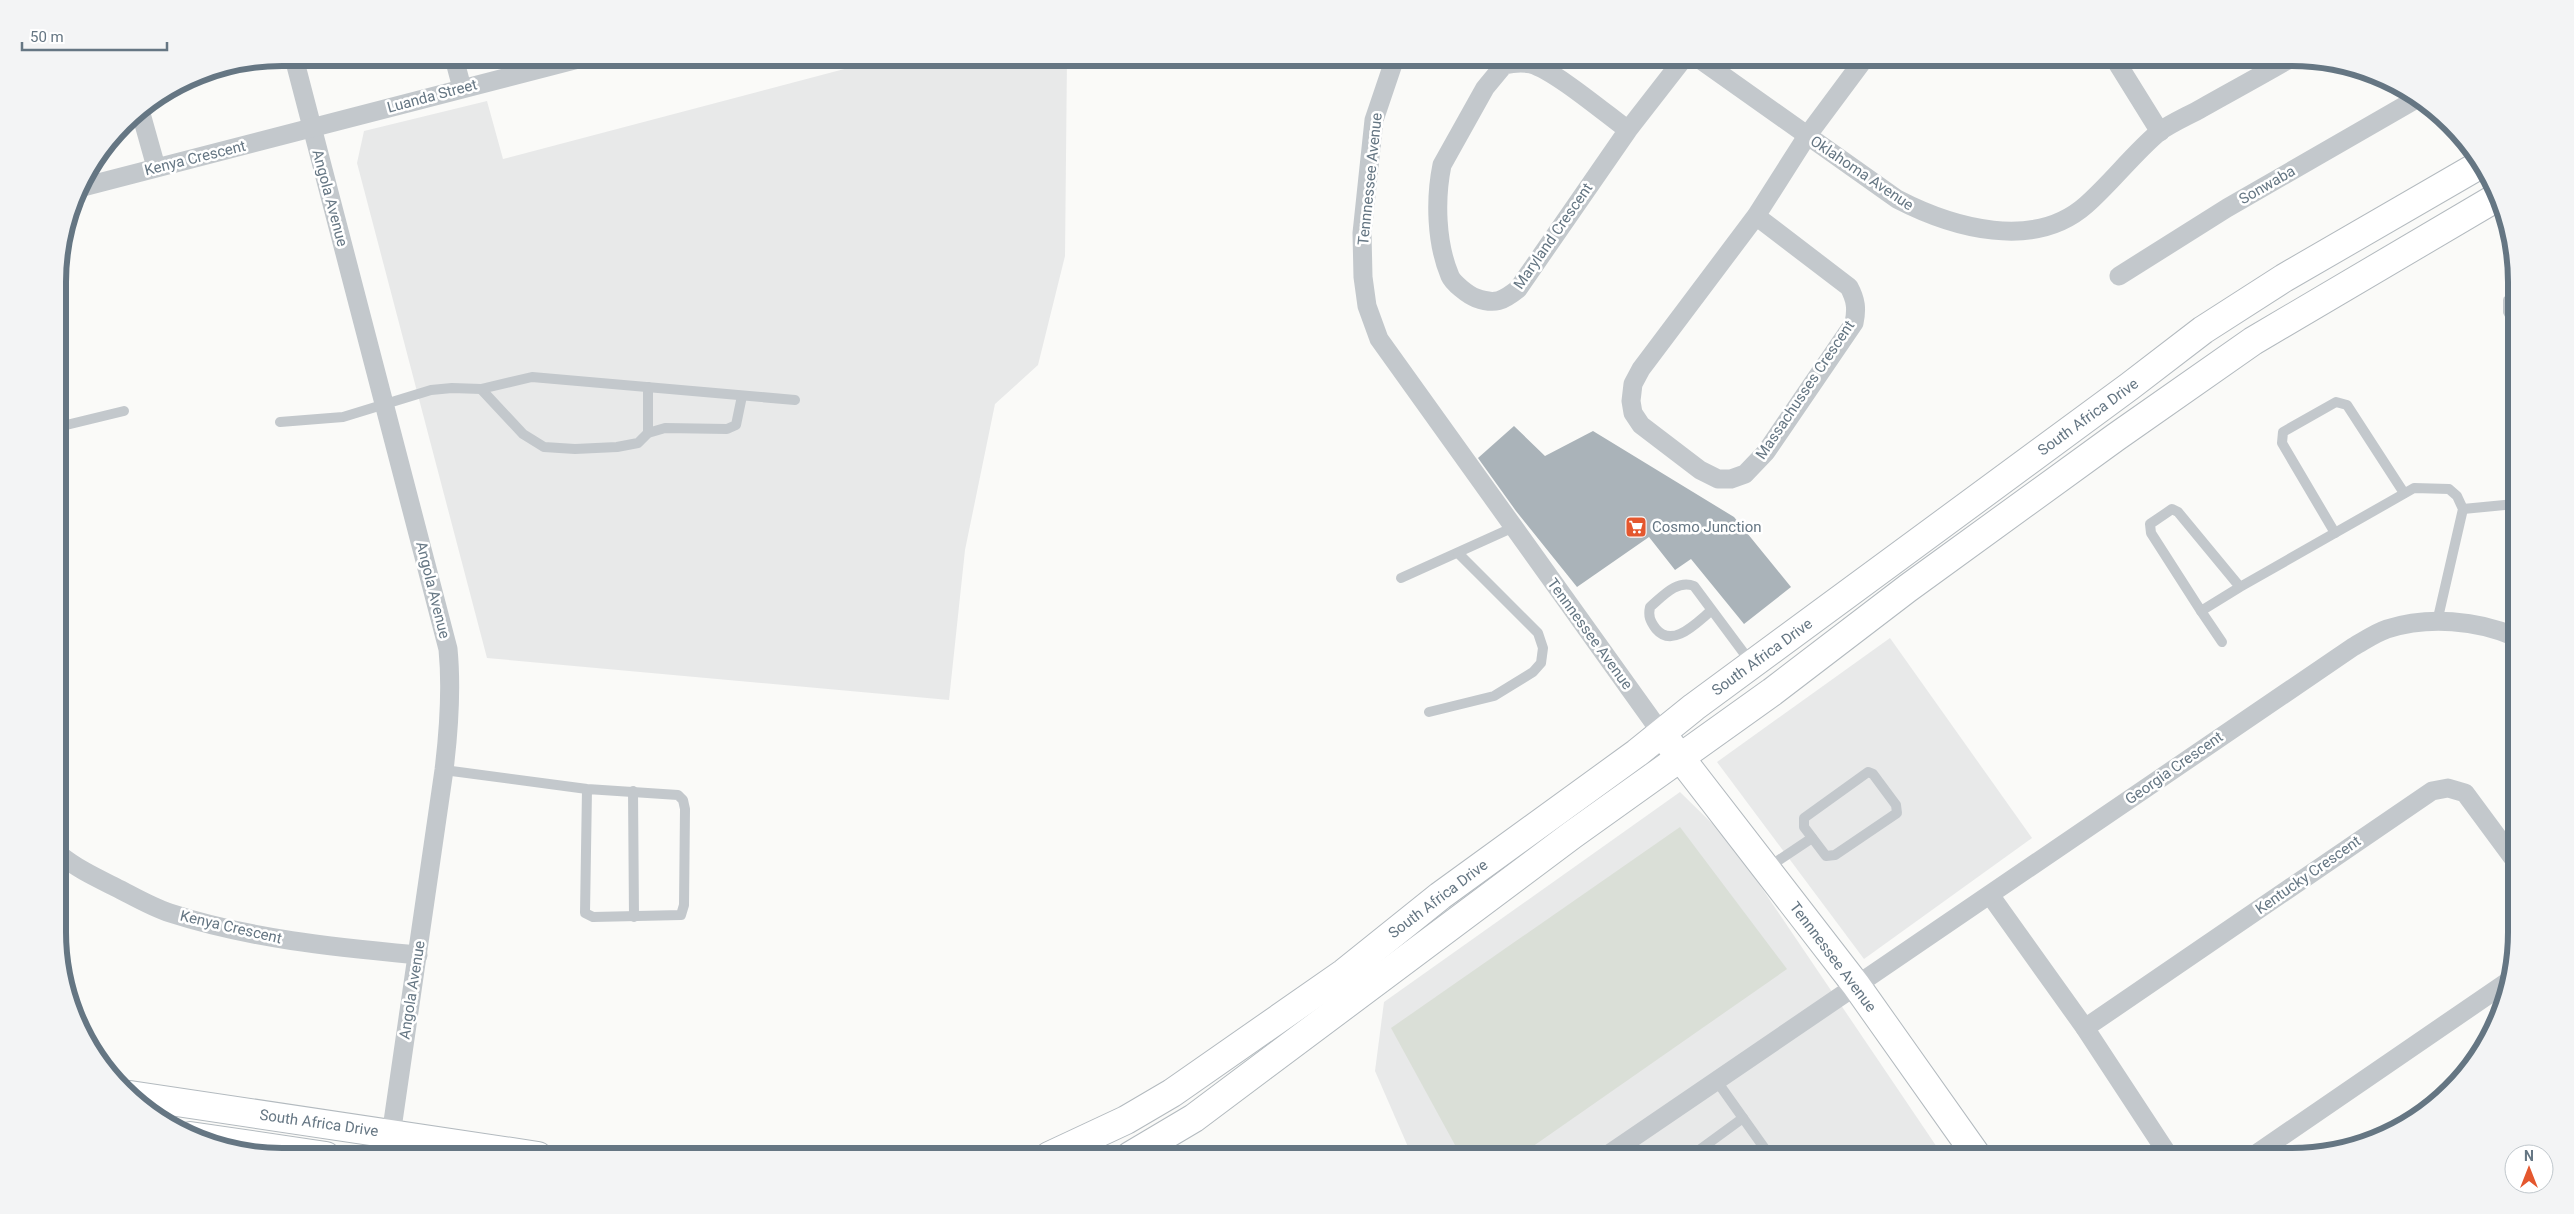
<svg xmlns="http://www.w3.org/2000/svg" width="2574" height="1214" font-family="Roboto,sans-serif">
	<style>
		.built { fill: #e8e9e9 }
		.green { fill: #dadfd7 }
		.building { fill: #aab3b9 }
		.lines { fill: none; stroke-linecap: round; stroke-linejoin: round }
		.secondary-casing { stroke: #b3babf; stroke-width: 30 }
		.lane { stroke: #c3c8cc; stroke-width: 10 }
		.street { stroke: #c3c8cc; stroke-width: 19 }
		.secondary { stroke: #fff; stroke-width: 28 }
		.labels { text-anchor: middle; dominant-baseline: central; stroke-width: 5; stroke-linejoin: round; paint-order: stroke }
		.street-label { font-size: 15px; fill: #657683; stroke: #fff }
		.poi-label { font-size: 15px; fill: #657683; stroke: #fff; text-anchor: start }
		.rim { fill: none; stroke: #657683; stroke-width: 6 }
	</style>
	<rect width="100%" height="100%" fill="#fafaf8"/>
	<g class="built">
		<polygon points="886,58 1067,58 1065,256 1038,365 995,404 965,550 949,700 487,658 357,163 364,131 487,101 503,159"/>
		<polygon points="1890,638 2032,838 1864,959 1717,762"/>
		<polygon points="1680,792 1730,841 1943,1156 1412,1156 1375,1071 1384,1002"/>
	</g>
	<polygon class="green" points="1680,827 1787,969 1519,1156 1461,1156 1391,1028"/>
	<polygon class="building" points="1514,426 1545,456 1593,431 1734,517 1791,587 1744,624 1691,559 1675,570 1649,537 1577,587 1516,511 1478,458"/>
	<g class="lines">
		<g class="secondary-casing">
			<g id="secondary">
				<polyline points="1669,743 1856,985 1977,1156"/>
				<polyline points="130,1095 538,1156"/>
				<polyline points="190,1136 326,1156"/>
				<polyline points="1049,1156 1126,1120 1172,1093 1344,973 1440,896 1637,753 1694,707 2130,386 2203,330 2284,278 2481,164"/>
				<polyline points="1130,1156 1194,1118 1572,835 1772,692 1908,588 2116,437 2253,341 2499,196"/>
			</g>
		</g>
		<g class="lane">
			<polyline points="2515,296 2508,300 2508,312 2515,325"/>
			<polyline points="648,387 648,433"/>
			<polyline points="481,389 523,434 544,447 575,449 617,447 638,443 648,433 665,428 727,429 736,425 742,396"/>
			<polyline points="280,422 343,417 431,390 452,388 481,389 532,377 795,400"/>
			<polyline points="58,427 124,411"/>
			<polyline points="2463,509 2515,504"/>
			<polyline points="2335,533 2282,443 2283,432 2336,402 2347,405 2404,493"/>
			<polyline points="1401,578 1514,527"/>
			<polyline points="2240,587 2178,512 2172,509 2150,524 2151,533 2201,611 2240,587 2414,488 2449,489 2457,496 2463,509 2437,622"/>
			<path d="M 1712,610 C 1697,622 1673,649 1656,629 C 1650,621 1648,616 1650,607 C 1662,597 1677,579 1694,586 L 1752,664"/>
			<polyline points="2201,611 2222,642"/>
			<polyline points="1429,712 1494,696 1533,672 1541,663 1543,648 1538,633 1458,553"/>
			<polyline points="444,770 587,789 678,795 683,800 685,809 684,905 681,915 593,917 585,913 587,789"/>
			<polygon points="1868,772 1873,774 1896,805 1897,813 1835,855 1826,856 1804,827 1804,818"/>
			<polyline points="633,791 634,917"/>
			<polyline points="1767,868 1812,838"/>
			<polyline points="1716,1080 1770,1156"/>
			<polyline points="1691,1156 1743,1118"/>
		</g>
		<g class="street">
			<path d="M 294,58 L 448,649 C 452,690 449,729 444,770 L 388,1156"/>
			<polyline points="454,58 462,88"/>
			<polyline points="1395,58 1374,120 1362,233 1363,277 1367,306 1379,339 1662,734"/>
			<path d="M 1698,58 L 1897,199 C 1953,228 2034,251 2086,205 C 2112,182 2133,154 2159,132 C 2171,123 2188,116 2202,108 C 2232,91 2262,75 2291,58"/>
			<polyline points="2114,58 2160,132"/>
			<polyline points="140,110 156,167"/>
			<path d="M 1628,130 C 1606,114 1554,70 1531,64 C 1521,62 1513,63 1504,65 L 1485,88 L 1442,165 C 1435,199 1436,243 1450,276 C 1453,283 1468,295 1476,298 C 1495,305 1503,301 1518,289 L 1628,130 L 1684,58"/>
			<polyline points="79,188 582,58"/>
			<path d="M 1756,216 L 1849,287 C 1856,300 1857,309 1854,323 L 1766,452 L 1745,474 L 1731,479 L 1718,479 L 1700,470 L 1641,425 L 1633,413 L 1631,401 L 1633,384 L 1641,369 L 1756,216 L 1807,136 L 1865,58"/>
			<polyline points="2119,276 2227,208 2418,98"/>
			<path d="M 59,854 C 76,868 95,877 115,887 C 133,896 151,907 170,913 C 250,939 335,947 418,955"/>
			<polyline points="1990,895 2085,1028 2169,1156"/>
			<polyline points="2085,1028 2432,791 2448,788 2465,793 2516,862"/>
			<path d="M 1606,1156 L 2353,647 C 2364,641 2375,633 2387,629 C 2428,616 2477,620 2516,637"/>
			<polyline points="2253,1156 2507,982"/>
		</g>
		<use href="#secondary" class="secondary"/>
	</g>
	<defs>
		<g id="supermarket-square" transform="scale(1.125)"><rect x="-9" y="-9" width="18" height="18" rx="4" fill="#e4572e" stroke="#fff"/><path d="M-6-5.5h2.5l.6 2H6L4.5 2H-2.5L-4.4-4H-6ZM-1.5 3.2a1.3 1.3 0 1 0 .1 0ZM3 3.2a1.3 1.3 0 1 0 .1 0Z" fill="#fff"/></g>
	</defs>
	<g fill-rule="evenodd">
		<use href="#supermarket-square" x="1636" y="527"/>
	</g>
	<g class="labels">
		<g class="street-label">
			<text transform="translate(432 96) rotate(-15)">Luanda Street</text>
			<text transform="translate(195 158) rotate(-14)">Kenya Crescent</text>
			<text transform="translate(1862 173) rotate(34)">Oklahoma Avenue</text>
			<text transform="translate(1370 179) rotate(-84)">Tennnessee Avenue</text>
			<text transform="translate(2267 185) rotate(-30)">Sonwaba</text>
			<text transform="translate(330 198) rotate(75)">Angola Avenue</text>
			<text transform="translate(1553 236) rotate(-55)">Maryland Crescent</text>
			<text transform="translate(1805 390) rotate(-56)">Massachusses Crescent</text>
			<text transform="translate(2088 417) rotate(-36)">South Africa Drive</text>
			<text transform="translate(433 590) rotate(76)">Angola Avenue</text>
			<text transform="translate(1590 634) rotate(54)">Tennnessee Avenue</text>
			<text transform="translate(1762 657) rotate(-36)">South Africa Drive</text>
			<text transform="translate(2174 768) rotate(-35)">Georgia Crescent</text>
			<text transform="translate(2308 875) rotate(-35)">Kentucky Crescent</text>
			<text transform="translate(1438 899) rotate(-37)">South Africa Drive</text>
			<text transform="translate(231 927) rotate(13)">Kenya Crescent</text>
			<text transform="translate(1833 957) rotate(53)">Tennnessee Avenue</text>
			<text transform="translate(412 990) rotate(-81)">Angola Avenue</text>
			<text transform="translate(319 1123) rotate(8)">South Africa Drive</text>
		</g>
		<g class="poi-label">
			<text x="1652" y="527">Cosmo Junction</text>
		</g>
	</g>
	<path d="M0 0H2574V1214H0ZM282 66H2292A216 216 0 0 1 2508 282V932A216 216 0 0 1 2292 1148H282A216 216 0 0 1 66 932V282A216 216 0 0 1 282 66Z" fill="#f3f4f5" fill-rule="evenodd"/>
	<path class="rim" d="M282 66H2292A216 216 0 0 1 2508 282V932A216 216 0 0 1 2292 1148H282A216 216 0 0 1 66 932V282A216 216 0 0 1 282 66Z"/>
	<g transform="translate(2529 1169)"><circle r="24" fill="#ffffff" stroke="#c1c8cd"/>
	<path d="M0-4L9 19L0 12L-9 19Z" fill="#e4572e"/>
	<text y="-8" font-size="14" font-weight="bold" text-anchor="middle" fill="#657683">N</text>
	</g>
	<path d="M22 42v8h145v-8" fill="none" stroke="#657683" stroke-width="2.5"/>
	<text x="30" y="42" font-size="15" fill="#657683" stroke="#ffffff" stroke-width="4" paint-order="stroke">50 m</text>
</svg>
